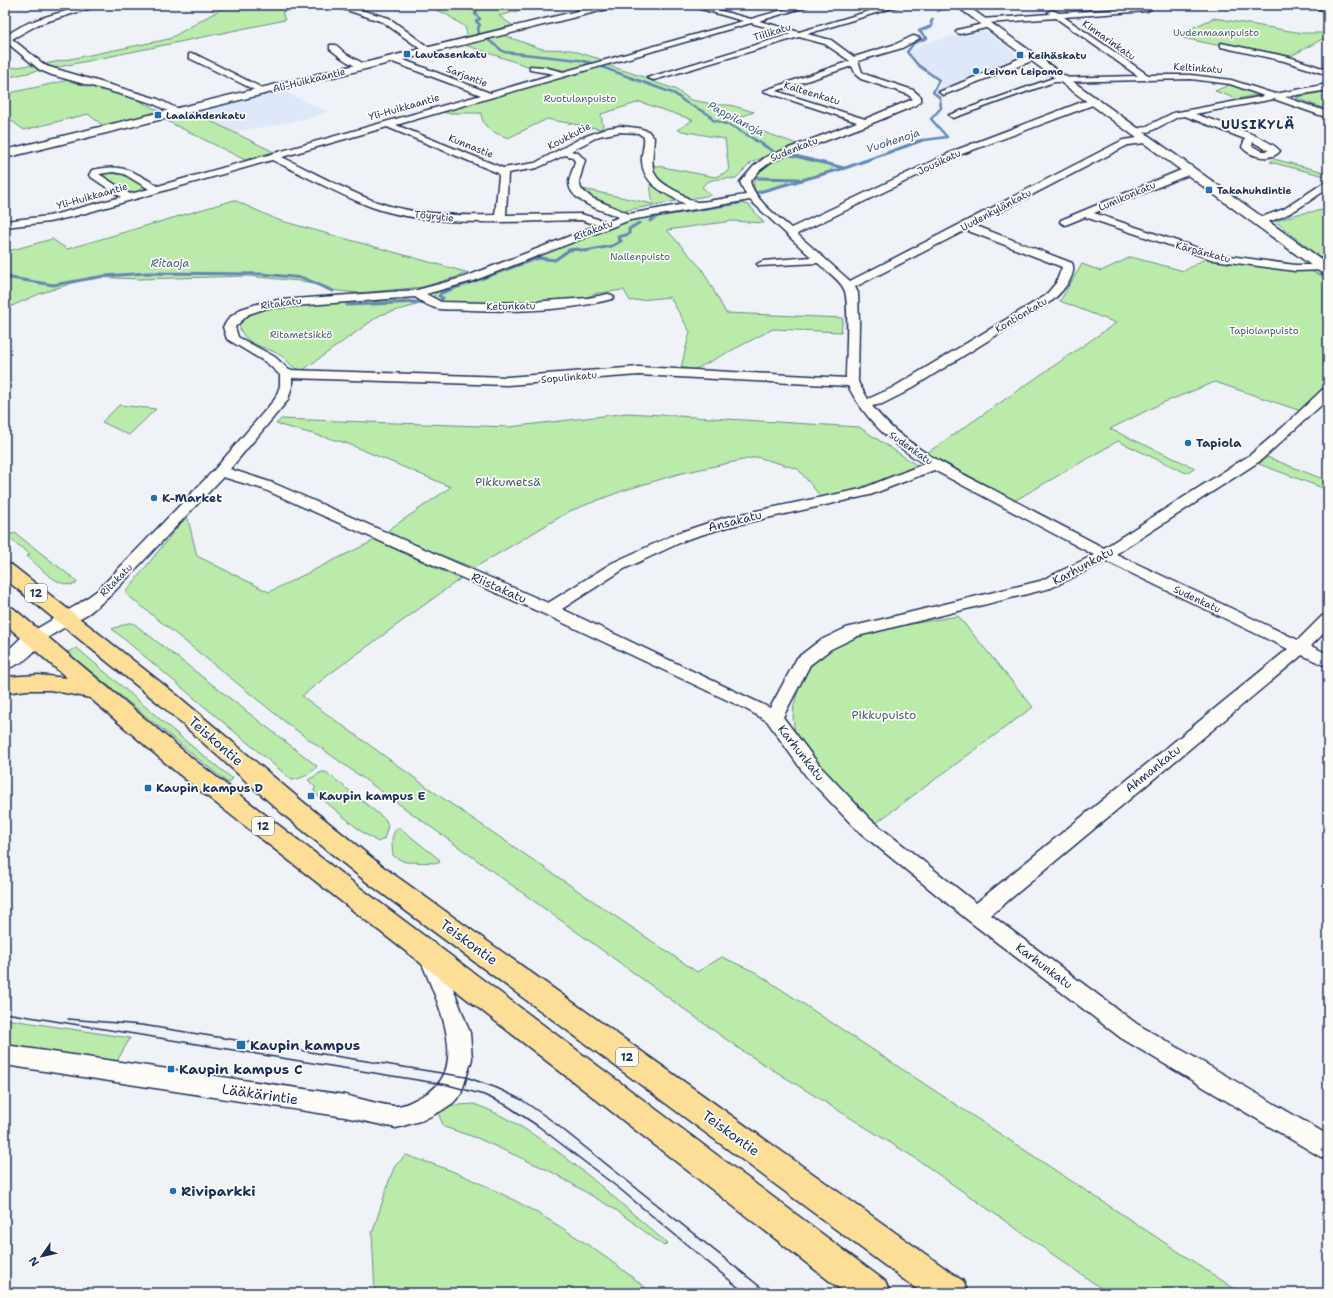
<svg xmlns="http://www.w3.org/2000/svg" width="1333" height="1298" font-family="'Shantell Sans',sans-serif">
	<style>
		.built { fill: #dee8fa }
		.green { fill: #baebab; stroke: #6a8d84 }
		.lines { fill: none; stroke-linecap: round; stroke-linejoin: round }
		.stream-far1 { stroke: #6487b5; stroke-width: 2.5 }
		.stream { stroke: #6487b5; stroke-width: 3 }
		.street-casing { stroke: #1b2f5e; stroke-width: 3 }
		.secondary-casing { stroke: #1b2f5e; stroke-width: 3 }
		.primary-casing { stroke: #1b2f5e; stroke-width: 3 }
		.highway-casing { stroke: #1b2f5e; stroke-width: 3 }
		.street { fill: #fdfcf7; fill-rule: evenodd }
		.secondary { fill: #fdfcf7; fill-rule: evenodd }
		.primary { fill: #fcde96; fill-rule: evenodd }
		.highway { fill: #fcde96; fill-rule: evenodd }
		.tram { stroke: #1b2f5e; stroke-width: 1.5 }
		.poi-dot { fill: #1f6fb2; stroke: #fdfcf7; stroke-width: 1.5 }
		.labels { text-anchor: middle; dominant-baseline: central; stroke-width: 3.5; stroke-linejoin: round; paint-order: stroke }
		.far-street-label { font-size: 10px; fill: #1b2f5e; stroke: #fdfcf7 }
		.far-park-label { font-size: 10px; fill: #435e71; stroke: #fdfcf7 }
		.far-poi-label { font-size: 10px; font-weight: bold; fill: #1b2f5e; stroke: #fdfcf7; text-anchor: start }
		.far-water-label { font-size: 11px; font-style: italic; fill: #3f5b8a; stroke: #fdfcf7 }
		.shield { fill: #fdfcf7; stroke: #5f6c8c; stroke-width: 1 }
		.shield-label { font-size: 11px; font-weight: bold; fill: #1b2f5e }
		.poi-label { font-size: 12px; font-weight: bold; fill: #1b2f5e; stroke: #fdfcf7; text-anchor: start }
		.park-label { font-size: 12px; fill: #435e71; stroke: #fdfcf7 }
		.street-label { font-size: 12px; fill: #1b2f5e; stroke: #fdfcf7 }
		.far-district-label { font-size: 13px; font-weight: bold; letter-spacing: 1px; fill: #1b2f5e; stroke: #fdfcf7 }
		.near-street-label { font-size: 14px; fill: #1b2f5e; stroke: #fdfcf7 }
		.near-poi-label { font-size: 14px; font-weight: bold; fill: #1b2f5e; stroke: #fdfcf7; text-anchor: start }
	</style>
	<rect width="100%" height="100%" fill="#eff3f8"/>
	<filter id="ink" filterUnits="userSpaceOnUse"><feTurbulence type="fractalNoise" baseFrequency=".025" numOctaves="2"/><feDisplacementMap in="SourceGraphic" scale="8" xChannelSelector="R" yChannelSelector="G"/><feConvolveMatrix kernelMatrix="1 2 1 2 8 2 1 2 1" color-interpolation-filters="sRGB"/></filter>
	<g filter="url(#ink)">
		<g class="built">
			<polygon points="982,29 1022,58 943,91 939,89 942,81 919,64 909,52 911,49 933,41"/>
			<polygon points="280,90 329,112 292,122 233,132 192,112"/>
		</g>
		<g class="green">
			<polygon points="228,5 270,5 275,9 293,5 316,5 282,12 285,20 54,68 45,64 169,39"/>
			<polygon points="424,5 540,5 499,16 515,27 468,38 465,27 446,14"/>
			<polygon points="1197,5 1184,10 1144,6 1146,5"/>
			<polygon points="1214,18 1302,33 1327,33 1328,36 1291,56 1224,43 1216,45 1174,36"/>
			<polygon points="503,35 542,49 571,50 603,60 568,71 548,67 527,66 462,44"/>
			<polygon points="30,65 41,70 5,78 5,69"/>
			<path d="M 607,65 L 653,80 L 651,81 L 675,89 L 691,100 L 718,105 L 730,105 L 754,112 L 731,120 L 797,144 L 752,162 L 736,178 C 725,180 710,176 702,187 L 711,195 L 689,199 L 668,189 L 655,177 L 652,165 L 715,177 L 729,171 L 725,139 L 677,130 L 693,120 L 640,102 L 601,114 L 603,127 L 600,129 L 547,119 L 508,138 C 494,132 483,130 481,113 L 445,113 L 443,110 Z"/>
			<polygon points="69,80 134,98 161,112 105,127 88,114 24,130 5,116 5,94"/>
			<polygon points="1231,84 1262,94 1237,99 1215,91"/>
			<polygon points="1328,91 1328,110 1296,98 1297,97"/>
			<polygon points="192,112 274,152 245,160 163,119"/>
			<path d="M 789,154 L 834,166 L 830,171 L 757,193 C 743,175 776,159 789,154 Z"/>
			<polygon points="1274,159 1328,173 1328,174 1325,176 1270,162"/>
			<path d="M 117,170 L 148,188 C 131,202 112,183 98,173 Z"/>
			<polygon points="650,184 681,200 623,211 601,204 584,195 583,189 653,204"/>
			<polygon points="234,200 278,220 469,273 423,287 358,293 328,290 309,282 248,276 139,279 91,277 39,294 5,309 5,252 52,239 67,249"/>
			<path d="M 736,202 L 749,205 L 764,223 L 732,221 L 667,230 L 702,269 L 726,313 L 843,318 L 841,332 L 773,329 L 694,370 L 681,367 L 690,332 L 670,297 L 630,301 L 624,290 L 598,293 L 587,297 L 517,305 L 441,302 L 434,298 L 434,295 L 437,292 C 501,273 559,241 623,223 C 659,212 698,208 736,202 Z"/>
			<polygon points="1323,210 1328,210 1328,264 1275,221 1298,214"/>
			<polygon points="1131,257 1184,271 1208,257 1310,271 1318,274 1328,280 1328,384 1301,411 1215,382 1160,404 1110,429 1195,468 1186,473 1118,441 1014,501 927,453 1116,323 1060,301 1082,264 1101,271"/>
			<path d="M 408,300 L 424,303 L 380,315 L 303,370 C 290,369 290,361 280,355 C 265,346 242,345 239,324 C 250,314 260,309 275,306 Z"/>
			<polygon points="119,405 156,409 129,435 102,422"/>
			<path d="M 628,413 L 859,427 L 918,466 C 891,485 853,490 821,497 L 798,469 L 757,457 L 678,474 L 622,491 L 570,511 L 474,568 L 384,533 L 451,487 L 346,443 L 276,424 L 281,419 L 509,427 Z"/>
			<polygon points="1267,457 1328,481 1328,490 1259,464"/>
			<polygon points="187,515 197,556 269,592 375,540 460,579 331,673 302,696 441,797 697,972 722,957 755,972 1241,1293 1108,1293 915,1158 741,1050 289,725 125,593"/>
			<path d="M 15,533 L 77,581 L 76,584 C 58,589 40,567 27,556 L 30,554 L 6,536 Z"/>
			<path d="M 958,616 L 1033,707 L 876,823 L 845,796 L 797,739 C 791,720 792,704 800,686 C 803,676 808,667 816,660 C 843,632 920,623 958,616 Z"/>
			<path d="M 128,623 L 133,623 L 317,766 C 312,774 301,779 292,780 L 112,629 Z"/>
			<polygon points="77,648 189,744 233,779 228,783 67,652"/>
			<polygon points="322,772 326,772 386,820 388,826 384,839 378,842 362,832 315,793 314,789 316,788 308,780"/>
			<path d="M 397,828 L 400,828 L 440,860 L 439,863 L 405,862 L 393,856 C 392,846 390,836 397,828 Z"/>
			<polygon points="5,1019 130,1038 116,1063 5,1044"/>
			<path d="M 474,1104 C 542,1128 611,1196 667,1243 L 664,1246 L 616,1210 L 550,1171 L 477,1138 L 444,1127 L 440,1118 L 438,1110 L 445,1106 Z"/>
			<path d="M 406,1155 C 426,1162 447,1168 466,1177 C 533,1206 596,1247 652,1293 L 375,1293 L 372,1234 L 391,1175 L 395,1166 Z"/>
		</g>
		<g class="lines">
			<g class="stream-far1">
				<polyline points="463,5 477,12 475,14 480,19 476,21 480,25 478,28 479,34 481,35"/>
				<polyline points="938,11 944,8"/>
				<polyline points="487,39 504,52 579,60 591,63"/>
				<polyline points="602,67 675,94 685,102 708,114 713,120 732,126 757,141"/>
				<polyline points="917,141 947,137 931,119 941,108 940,98 933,92 939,80 918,65 907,52 914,43 927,38 919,31 932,26 931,22 933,19"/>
			</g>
			<g class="stream">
				<polyline points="755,140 773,151"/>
				<polyline points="791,155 844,168"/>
				<polyline points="758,178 799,179"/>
				<polyline points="759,192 845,168 923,140"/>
				<polyline points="650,221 658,216 739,203"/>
				<polyline points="5,277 53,285 105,276 147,273 262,274 303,278 333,291"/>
				<polyline points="441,300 443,298 439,296 441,293 538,258 555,260 569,250 577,249 585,251 612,246 621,241 618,237 629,234 629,229 639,223"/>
				<polyline points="347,305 420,302"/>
			</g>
			<g class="street-casing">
				<g id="street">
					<path d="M 89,5 L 101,5 L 39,24 L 12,39 L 46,66 L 158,99 L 180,110 L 180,114 L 174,114 L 152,103 L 52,75 L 40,70 L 5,41 L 5,37 C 28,18 61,13 89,5 Z"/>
					<polygon points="331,5 343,5 389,18 432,50 425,52 383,22"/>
					<path d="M 687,5 L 699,5 L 751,19 L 800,5 L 812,5 L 759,21 L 799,32 L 890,5 L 902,5 L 807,34 L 831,40 L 854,57 L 896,44 L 913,36 L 920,38 L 902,48 L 858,61 L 862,72 L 867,75 L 913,90 L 921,97 L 921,101 L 914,106 L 870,124 L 772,161 L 760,170 L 750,182 C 757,202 776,215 791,228 L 956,150 L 1082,102 L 1094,100 L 1098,103 L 962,154 L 797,234 L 850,281 L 1123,140 L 1145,137 L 1150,140 L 1145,143 L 1128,145 L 974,225 L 1072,263 C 1078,275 1061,293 1053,300 L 902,394 L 882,404 L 872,406 C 903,446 950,467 994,490 C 1031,510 1068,529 1104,548 L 1250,455 L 1282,428 L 1323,389 L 1328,388 L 1328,399 L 1260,461 L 1116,554 L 1298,640 L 1322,616 L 1328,615 L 1328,629 L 1311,646 L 1328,654 L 1328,667 L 1302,655 L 991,915 L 1137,1024 L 1328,1135 L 1328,1160 L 1319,1156 L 1121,1038 L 969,921 L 857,830 L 806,776 L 767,721 L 744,708 L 555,619 L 263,489 L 223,477 L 110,596 L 89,613 L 40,642 L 34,643 L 28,642 L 26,638 L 28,634 L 77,605 L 98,590 L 215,469 L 275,399 L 280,386 L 280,375 L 267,363 L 227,339 L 223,327 L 229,318 L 241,309 L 267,301 L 417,290 L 465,277 L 598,225 L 581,220 C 516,221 430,229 369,206 C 336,193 304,175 272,160 L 75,216 L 49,222 L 5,227 L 5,221 L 49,216 L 121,197 L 91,177 L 89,175 L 92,170 C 122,163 133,171 158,186 L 481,95 L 390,61 L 390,57 L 396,57 L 490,93 L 554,74 L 530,70 L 530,66 L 544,67 L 563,72 L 743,21 ZM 751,23 L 791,34 L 647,78 L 654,80 L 799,37 L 825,44 L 850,61 L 763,91 L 857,122 L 766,157 L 754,166 L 740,182 L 746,195 C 736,196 703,203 696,202 C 691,201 684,196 680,193 C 647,177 652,170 654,138 L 648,131 L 638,128 L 620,126 L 608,128 L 581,138 L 535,163 L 503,168 L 396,125 ZM 852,66 L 856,75 L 861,79 L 907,94 L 913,99 L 865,119 L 776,91 ZM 387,127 L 498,173 L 499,176 L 495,215 C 457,216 413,215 377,202 C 345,190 313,172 282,157 ZM 620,132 L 638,133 L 644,137 C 645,146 641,154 642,162 C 644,186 667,194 685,204 L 629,214 L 592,198 L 581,189 L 579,181 L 585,160 L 578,153 L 571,151 L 599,136 ZM 565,155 L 572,157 L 575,161 C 574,168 570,175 569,182 C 568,202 605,211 619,217 L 607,222 L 581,214 L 506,215 L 508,173 L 537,168 ZM 113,172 L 124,174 L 149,189 L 130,194 L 99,174 ZM 750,200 L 811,257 L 763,261 L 757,264 L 759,266 L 818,263 C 826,271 839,279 844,289 C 850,299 846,362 846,378 L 639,367 L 507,377 L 289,370 L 275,357 L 238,337 L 235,327 L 249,314 L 267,308 L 415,297 C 422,302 430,307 439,309 C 449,310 460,309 470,310 C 516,312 567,311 612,299 L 614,297 L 612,295 L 608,294 L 588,298 L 531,302 L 486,303 L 441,302 L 426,294 L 473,281 L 630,220 ZM 966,230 L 1062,267 L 1056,283 L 1045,296 L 892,388 L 868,399 L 858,382 L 859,323 L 858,293 L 855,287 ZM 639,375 L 848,386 C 867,422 890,442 924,464 L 861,489 L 723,518 L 678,533 L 612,563 L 548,603 L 273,483 L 230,469 L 288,400 L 292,386 L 292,378 L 507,385 ZM 934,470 L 1094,555 L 1040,581 L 846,628 L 819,641 L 797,658 L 770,708 L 562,609 L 624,569 L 688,539 L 727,527 L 870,495 ZM 1106,561 L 1288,649 L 976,903 L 871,820 L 820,766 L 783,717 L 810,665 L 831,649 L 858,636 L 1051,588 Z"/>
					<path d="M 1129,5 L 1141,5 L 1151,9 L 1147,11 L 1064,17 L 1148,75 L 1191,75 L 1231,80 L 1275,94 L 1328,84 L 1328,90 L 1285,97 L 1328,112 L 1328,118 L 1274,99 L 1195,114 C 1215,121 1267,136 1280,151 C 1271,162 1250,157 1242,147 L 1245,139 L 1185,116 L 1178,117 L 1151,131 L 1134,135 L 1129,132 L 1131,130 L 1145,127 L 1173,113 L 1264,96 L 1230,84 L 1191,79 L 1054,82 L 956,117 L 953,118 L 949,115 L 1053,78 L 1138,76 L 1056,18 L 987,23 L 991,25 L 990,27 L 960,34 L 956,32 L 957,30 L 987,23 L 979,23 L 978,21 L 982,19 L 1050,14 L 1048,12 L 1052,10 L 1059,13 L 1135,8 ZM 1253,142 L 1269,151 L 1262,151 L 1252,146 Z"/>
					<rect x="1324" y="27" width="4" height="4"/>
					<polygon points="1221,43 1289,57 1328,70 1328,75 1284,61 1221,47"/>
					<path d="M 330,45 L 336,45 L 346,54 L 368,66 C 360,73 337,55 330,49 Z"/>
					<polygon points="189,54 195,54 268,91 264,94 261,93 189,58"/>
					<polygon points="1023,57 1033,57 1037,59 946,94 943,95 939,92"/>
					<polygon points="1190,168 1195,171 1193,173 1094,213 1215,254 1295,265 1324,265 1328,266 1328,270 1295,271 1214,260 1085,217 1065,225 1060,222 1061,220 1181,170"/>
					<path d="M 1328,180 L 1328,188 C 1306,204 1287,218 1260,224 L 1255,221 L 1256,219 L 1284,209 Z"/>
					<path d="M 430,947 L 438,950 L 441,956 L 470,1033 L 472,1059 L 461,1094 L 453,1103 L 441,1111 L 423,1120 L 396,1128 L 345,1117 L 5,1065 L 5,1045 L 345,1095 C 358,1098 384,1106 396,1106 C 405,1106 414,1100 422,1096 C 475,1071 434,995 419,956 L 422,950 Z"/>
				</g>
			</g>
			<g class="secondary-casing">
				<g id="secondary">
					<polygon points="602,5 618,5 616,7 5,158 5,150"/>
					<polygon points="955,5 966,5 1328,264 1328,275 1323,274"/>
					<path d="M 34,631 L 42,633 L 45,638 C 35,653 22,665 5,669 L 5,653 L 26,633 Z"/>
				</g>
			</g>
			<g class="primary-casing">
				<polygon id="primary" points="1311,5 1328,5 1328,11 1313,7"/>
			</g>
			<g class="highway-casing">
				<g id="highway">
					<polygon points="5,563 12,565 178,696 302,801 382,866 963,1281 968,1293 922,1293 364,880 284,815 162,706 5,579"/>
					<polygon points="5,606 13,608 193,759 355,884 885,1281 890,1293 845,1293 337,898 175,771 90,698 50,690 27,690 5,693 5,677 38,675 67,678 5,624"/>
				</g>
			</g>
			<use href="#street" class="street"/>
			<use href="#secondary" class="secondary"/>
			<use href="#primary" class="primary"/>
			<use href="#highway" class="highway"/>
			<g class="tram">
				<polyline points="5,1013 448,1085 484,1095 506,1105 538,1126 621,1190 745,1293"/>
				<polyline points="68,1019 142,1025 466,1077 497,1088 522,1100 551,1120 768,1293"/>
			</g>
		</g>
	</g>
	<g class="poi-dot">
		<rect x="403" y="50" width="8" height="8" rx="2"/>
		<rect x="1016" y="51" width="8" height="8" rx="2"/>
		<circle cx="976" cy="71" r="4"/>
		<rect x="154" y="111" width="8" height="8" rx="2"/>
		<rect x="1205" y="186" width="8" height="8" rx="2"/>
		<circle cx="1188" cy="443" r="4"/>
		<circle cx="154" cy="498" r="4"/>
		<rect x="144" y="784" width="8" height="8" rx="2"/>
		<rect x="307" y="792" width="8" height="8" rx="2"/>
		<rect x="236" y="1040" width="10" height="10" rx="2"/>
		<rect x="167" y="1065" width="8" height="8" rx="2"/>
		<circle cx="173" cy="1191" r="4"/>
	</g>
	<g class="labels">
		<g class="far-street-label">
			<text transform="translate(772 32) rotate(-17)">Tiilikatu</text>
			<text transform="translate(1109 40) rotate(35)">Kinnarinkatu</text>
			<text transform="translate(1198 68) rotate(4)">Keltinkatu</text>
			<text transform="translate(467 76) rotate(21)">Sarjantie</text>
			<text transform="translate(309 80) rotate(-14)">Ali-Huikkaantie</text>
			<text transform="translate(812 93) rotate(17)">Kalteenkatu</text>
			<text transform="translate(404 107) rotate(-16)">Yli-Huikkaantie</text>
			<text transform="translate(569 136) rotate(-28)">Koukkutie</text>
			<text transform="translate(471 146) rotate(22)">Kunnastie</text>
			<text transform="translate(794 149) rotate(-22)">Sudenkatu</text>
			<text transform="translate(939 162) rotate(-25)">Jousikatu</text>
			<text transform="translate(92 196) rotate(-16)">Yli-Huikkaantie</text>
			<text transform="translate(1127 196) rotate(-23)">Lumikonkatu</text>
			<text transform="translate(996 210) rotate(-28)">Uudenkylänkatu</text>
			<text transform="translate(434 216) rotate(6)">Töyrytie</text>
			<text transform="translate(593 230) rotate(-21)">Ritakatu</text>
			<text transform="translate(1203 252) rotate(15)">Kärpänkatu</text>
			<text transform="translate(281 303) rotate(-8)">Ritakatu</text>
			<text transform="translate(511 306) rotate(-1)">Ketunkatu</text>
			<text transform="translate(1021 315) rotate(-31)">Kontionkatu</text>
			<text transform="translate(569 377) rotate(-5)">Sopulinkatu</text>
			<text transform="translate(911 448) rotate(35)">Sudenkatu</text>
			<text transform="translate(116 580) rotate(-45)">Ritakatu</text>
			<text transform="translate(1197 599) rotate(25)">Sudenkatu</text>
		</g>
		<g class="far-park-label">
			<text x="1216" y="32">Uudenmaanpuisto</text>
			<text x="580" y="98">Ruotulanpuisto</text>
			<text x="640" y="256">Nallenpuisto</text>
			<text x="1264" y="330">Tapiolanpuisto</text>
			<text x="301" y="334">Ritametsikkö</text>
		</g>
		<g class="far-poi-label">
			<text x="415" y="54">Lautasenkatu</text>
			<text x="1028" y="55">Keihäskatu</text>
			<text x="984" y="71">Leivon Leipomo</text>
			<text x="166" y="115">Laalahdenkatu</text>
			<text x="1217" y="190">Takahuhdintie</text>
		</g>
		<g class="far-water-label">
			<text transform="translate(736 119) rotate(28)">Pappilanoja</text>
			<text transform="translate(893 141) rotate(-18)">Vuohenoja</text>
			<text x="170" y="263">Ritaoja</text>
		</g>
		<g class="shield">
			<rect x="25" y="584" width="22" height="18" rx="3"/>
			<rect x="252" y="817" width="22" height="18" rx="3"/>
			<rect x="616" y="1048" width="22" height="18" rx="3"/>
		</g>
		<g class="shield-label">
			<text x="36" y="593">12</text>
			<text x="263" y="826">12</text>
			<text x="627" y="1057">12</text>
		</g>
		<g class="poi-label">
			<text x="1196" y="443">Tapiola</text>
			<text x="162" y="498">K-Market</text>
			<text x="156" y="788">Kaupin kampus D</text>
			<text x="319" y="796">Kaupin kampus E</text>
		</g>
		<g class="park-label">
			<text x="508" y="482">Pikkumetsä</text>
			<text x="884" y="715">Pikkupuisto</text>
		</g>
		<g class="street-label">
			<text transform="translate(735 521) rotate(-14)">Ansakatu</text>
			<text transform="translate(1083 566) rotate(-28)">Karhunkatu</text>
			<text transform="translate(499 588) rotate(24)">Riistakatu</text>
			<text transform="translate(801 753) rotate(52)">Karhunkatu</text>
			<text transform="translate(1153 769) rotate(-39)">Ahmankatu</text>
			<text transform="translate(1044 966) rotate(37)">Karhunkatu</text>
		</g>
		<g class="far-district-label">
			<text x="1258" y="124">UUSIKYLÄ</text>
		</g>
		<g class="near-street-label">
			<text transform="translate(216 741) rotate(41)">Teiskontie</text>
			<text transform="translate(469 942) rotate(36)">Teiskontie</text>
			<text transform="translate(260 1094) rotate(8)">Lääkärintie</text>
			<text transform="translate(731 1133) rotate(36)">Teiskontie</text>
		</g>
		<g class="near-poi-label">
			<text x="250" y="1045">Kaupin kampus</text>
			<text x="179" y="1069">Kaupin kampus C</text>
			<text x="181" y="1191">Riviparkki</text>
		</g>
	</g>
	<rect width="1333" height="1298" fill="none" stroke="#fdfcf7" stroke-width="20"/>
	<rect x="10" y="10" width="1313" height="1278" fill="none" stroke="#1b2f5e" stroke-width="1.5" filter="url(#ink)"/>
	<g transform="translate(42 1256) rotate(236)" stroke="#fdfcf7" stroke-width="3" paint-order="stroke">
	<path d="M0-3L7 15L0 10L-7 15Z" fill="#1b2f5e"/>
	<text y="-6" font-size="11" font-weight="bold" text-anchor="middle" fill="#1b2f5e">N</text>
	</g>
</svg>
